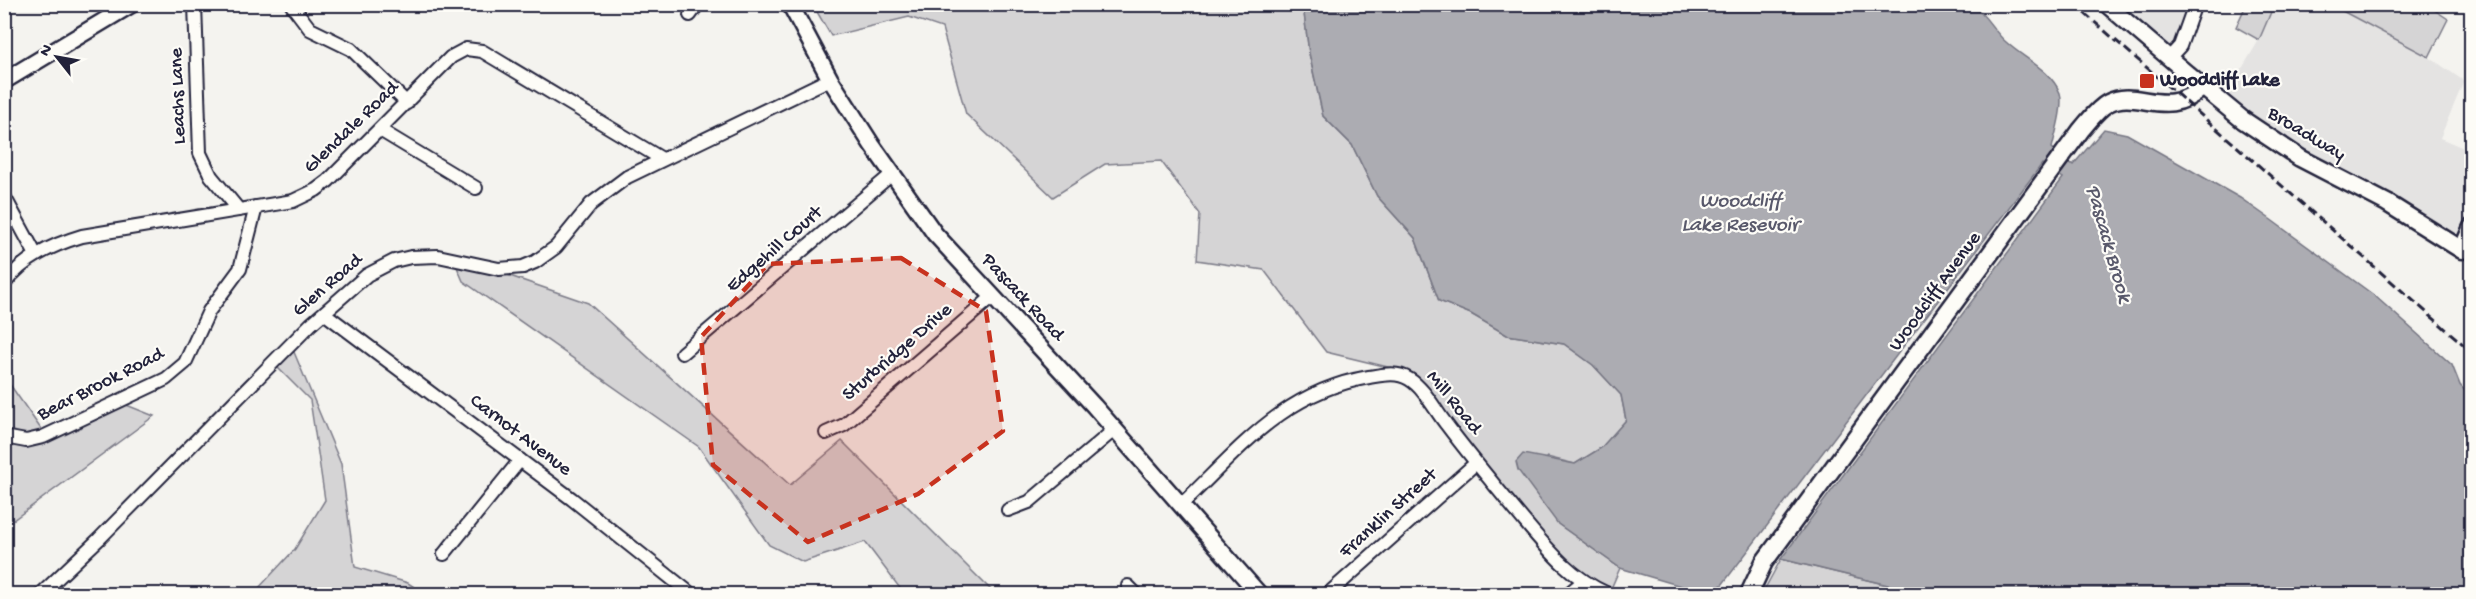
<svg xmlns="http://www.w3.org/2000/svg" width="2476" height="599" font-family="'Gochi Hand',sans-serif">
	<style>
		.built { fill: #e4e3e2 }
		.green { fill: #d5d4d5; stroke: #7c7b88; stroke-width: 1.5 }
		.water { fill: #acacb2; stroke: #757582; stroke-width: 1.5 }
		.lines { fill: none; stroke-linecap: round; stroke-linejoin: round }
		.minor-casing { stroke: #22223b; stroke-width: 16 }
		.tertiary-casing { stroke: #22223b; stroke-width: 20 }
		.secondary-casing { stroke: #22223b; stroke-width: 21 }
		.minor { stroke: #fdfcf7; stroke-width: 12 }
		.tertiary { stroke: #fdfcf7; stroke-width: 15 }
		.secondary { stroke: #fdfcf7; stroke-width: 16 }
		.rail { stroke: #22223b; stroke-width: 3; stroke-dasharray: 9 4.5; stroke-linecap: butt }
		.marked { fill: #c8321e; fill-opacity: 0.2; stroke: #c8321e; stroke-width: 4.5; stroke-dasharray: 12 8; stroke-linejoin: round }
		.poi-dot { fill: #c8321e; stroke: #fdfcf7; stroke-width: 2 }
		.labels { text-anchor: middle; dominant-baseline: central; stroke-width: 4.5; stroke-linejoin: round; paint-order: stroke }
		.poi-label { font-size: 20px; font-weight: bold; fill: #22223b; stroke: #fdfcf7; text-anchor: start }
		.street-label { font-size: 20px; fill: #22223b; stroke: #fdfcf7 }
		.water-label { font-size: 21px; font-style: italic; fill: #59596b; stroke: #fdfcf7 }
	</style>
	<rect width="100%" height="100%" fill="#f4f3ef"/>
	<filter id="ink" filterUnits="userSpaceOnUse"><feTurbulence type="fractalNoise" baseFrequency=".0167" numOctaves="2"/><feDisplacementMap in="SourceGraphic" scale="12" xChannelSelector="R" yChannelSelector="G"/><feConvolveMatrix kernelMatrix="1 2 1 2 8 2 1 2 1" color-interpolation-filters="sRGB"/></filter>
	<g filter="url(#ink)">
		<g class="built">
			<polygon points="2112,4 2195,5 2169,58"/>
			<polygon points="2274,5 2331,5 2429,57 2464,81 2440,138 2471,151 2471,257 2222,102 2259,40"/>
		</g>
		<g class="green">
			<polygon points="813,5 1303,5 1309,53 1323,116 1352,145 1377,196 1415,238 1439,301 1471,314 1507,335 1564,344 1593,365 1621,395 1626,420 1601,448 1575,464 1547,457 1558,524 1620,568 1609,593 1548,544 1404,371 1326,352 1264,270 1197,260 1200,214 1161,161 1105,164 1053,197 966,114 942,28 909,17 831,36"/>
			<polygon points="2246,5 2274,5 2259,40 2236,27"/>
			<polygon points="2331,5 2427,5 2448,19 2429,57"/>
			<polygon points="454,260 481,266 588,303 790,485 842,441 995,594 908,594 902,591 865,542 803,562 769,545 699,447 463,281"/>
			<polygon points="291,345 341,464 355,567 408,583 425,594 249,594 257,590 295,549 325,500 310,400 273,363"/>
			<polygon points="4,376 43,432 114,400 154,416 5,526"/>
			<polygon points="1781,559 1892,586 1904,594 1762,594"/>
		</g>
		<path class="water" d="M 1303,5 L 1972,5 C 1987,15 1993,31 2006,42 C 2023,58 2051,70 2060,93 C 2064,106 2055,135 2052,148 L 2073,165 L 2104,129 L 2127,134 L 2240,198 L 2270,219 L 2375,296 L 2452,365 L 2460,385 L 2471,398 L 2471,594 L 1904,594 L 1892,586 L 1781,559 L 2063,178 L 2042,164 L 1722,585 L 1708,594 L 1620,568 L 1558,524 L 1518,470 L 1516,462 L 1523,454 L 1575,464 L 1601,448 L 1626,420 L 1621,395 L 1593,365 L 1564,344 L 1507,335 L 1471,314 L 1439,301 L 1415,238 L 1377,196 L 1352,145 L 1323,116 L 1309,53 Z"/>
		<g class="lines">
			<g class="minor-casing">
				<g id="minor">
					<polyline points="195,4 200,153 211,176 239,210"/>
					<polyline points="291,4 310,29 351,49 407,103"/>
					<polyline points="690,15 698,4"/>
					<polyline points="2169,58 2180,46 2195,4"/>
					<polyline points="380,130 476,188"/>
					<polyline points="4,196 36,255"/>
					<path d="M 4,284 C 24,258 52,245 82,236 L 293,201 L 316,190 L 328,181 L 451,57 L 466,49 L 482,51 L 662,159"/>
					<polyline points="324,313 572,499 691,594"/>
					<polyline points="682,353 892,174"/>
					<polyline points="826,433 844,425 992,297"/>
					<polyline points="4,437 26,441 43,437 166,379 185,363 209,311 240,269 256,207"/>
					<path d="M 1181,505 C 1241,448 1283,392 1369,377 C 1382,375 1396,371 1409,379 C 1424,388 1435,410 1446,424 C 1470,456 1495,486 1520,516 C 1546,547 1570,578 1608,594"/>
					<polyline points="1008,510 1029,502 1114,430"/>
					<polyline points="444,554 520,460"/>
					<polyline points="1128,586 1136,594"/>
					<polyline points="41,594 99,539 311,324 367,275 394,261 411,257 438,256 499,269 523,267 535,262 556,247 591,204 627,177 830,79"/>
					<polyline points="1328,594 1476,463"/>
					<polyline points="1568,594 1584,581"/>
				</g>
			</g>
			<g class="tertiary-casing">
				<g id="tertiary">
					<polyline points="790,4 830,79 872,145 935,234 1094,406 1259,594"/>
					<polyline points="2106,4 2203,87"/>
					<polyline points="4,81 132,4"/>
				</g>
			</g>
			<g class="secondary-casing">
				<path id="secondary" d="M 1749,594 L 1764,562 L 2081,130 C 2089,121 2097,109 2108,103 C 2138,87 2165,121 2203,87 L 2243,120 L 2300,158 L 2387,203 L 2462,250 L 2472,227"/>
			</g>
			<use href="#minor" class="minor"/>
			<use href="#tertiary" class="tertiary"/>
			<use href="#secondary" class="secondary"/>
			<polyline class="rail" points="2074,4 2472,352"/>
		</g>
	</g>
	<path class="marked" d="M 901,258 L 986,311 L 1003,431 L 918,494 L 808,542 L 713,465 L 701,337 L 768,264 Z"/>
	<rect class="poi-dot" x="2139" y="73" width="16" height="16" rx="3"/>
	<g class="labels">
		<g class="poi-label">
			<text x="2160" y="81">Woodcliff Lake</text>
		</g>
		<g class="street-label">
			<text transform="translate(179 96) rotate(-92)">Leachs Lane</text>
			<text transform="translate(352 128) rotate(-44)">Glendale Road</text>
			<text transform="translate(2306 135) rotate(31)">Broadway</text>
			<text transform="translate(775 250) rotate(-41)">Edgehill Court</text>
			<text transform="translate(328 286) rotate(-41)">Glen Road</text>
			<text transform="translate(1936 292) rotate(-54)">Woodcliff Avenue</text>
			<text transform="translate(1022 298) rotate(47)">Pascack Road</text>
			<text transform="translate(898 353) rotate(-41)">Sturbridge Drive</text>
			<text transform="translate(101 385) rotate(-27)">Bear Brook Road</text>
			<text transform="translate(1453 403) rotate(51)">Mill Road</text>
			<text transform="translate(520 436) rotate(37)">Carnot Avenue</text>
			<text transform="translate(1389 514) rotate(-42)">Franklin Street</text>
		</g>
		<g class="water-label">
			<text x="1740" y="202">Woodcliff<tspan x="1740" dy="24">Lake Resevoir</tspan></text>
			<text transform="translate(2107 244) rotate(74)">Pascack Brook</text>
		</g>
	</g>
	<rect width="2476" height="599" fill="none" stroke="#fdfcf7" stroke-width="24"/>
	<rect x="12" y="12" width="2452" height="575" fill="none" stroke="#22223b" stroke-width="2" filter="url(#ink)"/>
	<g transform="translate(57 57) rotate(301)" stroke="#fdfcf7" stroke-width="4.5" paint-order="stroke">
	<path d="M0-4.5L10 22L0 15L-10 22Z" fill="#22223b"/>
	<text y="-9" font-size="16" font-weight="bold" text-anchor="middle" fill="#22223b">N</text>
	</g>
</svg>
